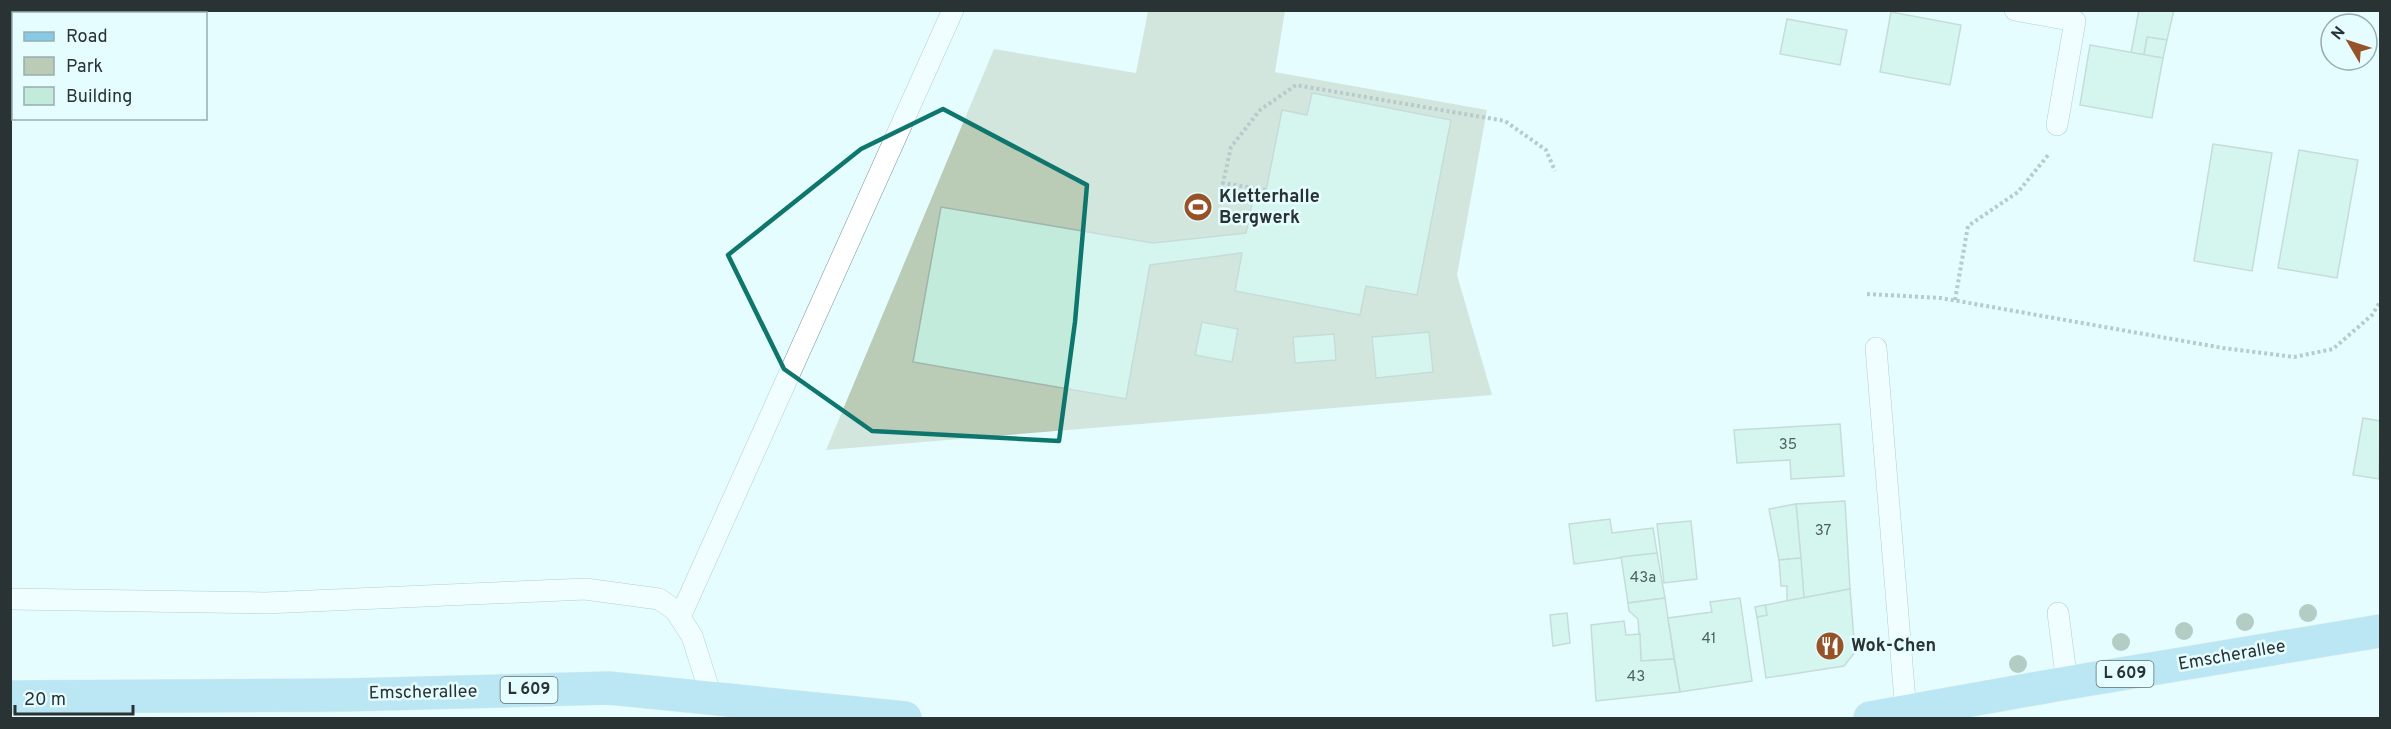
<svg xmlns="http://www.w3.org/2000/svg" width="2391" height="729" font-family="Overpass,sans-serif">
	<style>
		.green { fill: #bacbb6 }
		.building { fill: #c2ebdc; stroke: #9fb4ac; stroke-width: 1.5 }
		.lines { fill: none; stroke-linecap: round; stroke-linejoin: round }
		.lane-casing { stroke: #7d9495; stroke-width: 22 }
		.primary-casing { stroke: #dddedf; stroke-width: 34 }
		.path { stroke: #7e8e8f; stroke-width: 4; stroke-dasharray: 3 3; stroke-linecap: butt }
		.lane { stroke: #fff; stroke-width: 21 }
		.primary { stroke: #87cae6; stroke-width: 33 }
		.tree { fill: #75927d }
		.marked { fill: none; stroke: #0f766e; stroke-width: 4.5; stroke-linejoin: round }
		.labels { text-anchor: middle; dominant-baseline: central; stroke-width: 5; stroke-linejoin: round; paint-order: stroke }
		.number-label { font-size: 15px; fill: #50615e }
		.shield { fill: #e5fdff; stroke: #627071; stroke-width: 1.5 }
		.shield-label { font-size: 16px; font-weight: bold; fill: #2a3334 }
		.poi-label { font-size: 18px; font-weight: bold; fill: #2a3334; stroke: #e5fdff; text-anchor: start }
		.street-label { font-size: 18px; fill: #2a3334; stroke: #e5fdff }
	</style>
	<rect width="100%" height="100%" fill="#e5fdff"/>
	<polygon class="green" points="1148,11 1285,11 1275,72 1487,110 1457,275 1492,395 826,450 994,49 1136,73"/>
	<g class="building">
		<polygon points="2139,10 2174,10 2167,40 2147,37 2144,55 2131,53"/>
		<polygon points="1891,12 1961,25 1950,85 1880,72"/>
		<polygon points="1787,19 1847,30 1840,65 1780,54"/>
		<polygon points="2147,37 2167,40 2163,58 2144,55"/>
		<polygon points="2090,45 2163,58 2152,118 2080,105"/>
		<polygon points="1312,93 1451,120 1417,295 1366,286 1360,315 1235,291 1242,253 1150,265 1126,399 913,362 941,207 1153,243 1246,233 1253,199 1264,201 1282,110 1307,115"/>
		<polygon points="2213,144 2272,153 2252,271 2194,261"/>
		<polygon points="2299,150 2358,160 2337,278 2278,268"/>
		<polygon points="1202,322 1238,329 1232,362 1195,355"/>
		<polygon points="1429,332 1433,372 1376,378 1372,337"/>
		<polygon points="1334,334 1336,360 1295,363 1293,337"/>
		<polygon points="2363,418 2380,421 2379,479 2353,475"/>
		<polygon points="1840,424 1844,476 1791,479 1790,460 1737,463 1734,430"/>
		<polygon points="1845,501 1850,589 1804,598 1796,504"/>
		<polygon points="1796,504 1801,558 1779,560 1769,509"/>
		<polygon points="1610,519 1612,533 1653,528 1657,553 1574,564 1569,524"/>
		<polygon points="1691,521 1697,579 1664,583 1657,524"/>
		<polygon points="1657,553 1665,598 1628,603 1621,557"/>
		<polygon points="1801,558 1804,598 1787,601 1787,586 1781,586 1779,560"/>
		<polygon points="1850,589 1855,652 1844,666 1766,678 1757,617 1767,615 1765,605"/>
		<polygon points="1665,598 1674,659 1641,661 1638,619 1629,611 1628,603"/>
		<polygon points="1740,598 1752,681 1680,692 1668,618 1712,612 1710,602"/>
		<polygon points="1765,605 1767,615 1757,617 1755,607"/>
		<polygon points="1567,613 1570,643 1553,646 1550,615"/>
		<polygon points="1624,621 1626,635 1640,634 1641,661 1674,659 1680,692 1596,701 1591,625"/>
	</g>
	<g class="lines">
		<g class="lane-casing">
			<g id="lane">
				<polyline points="2015,10 2075,21 2057,125"/>
				<polyline points="1876,348 1906,713"/>
				<polyline points="10,599 265,603 585,589 659,599 675,610 692,636 712,699"/>
				<polyline points="2058,613 2067,683"/>
				<polyline points="680,617 953,10"/>
			</g>
		</g>
		<g class="primary-casing">
			<g id="primary">
				<polyline points="10,697 346,695 609,688 905,718"/>
				<polyline points="1870,718 2067,683 2380,631"/>
			</g>
		</g>
		<g class="path">
			<polyline points="1266,190 1223,183 1231,147 1260,110 1296,85 1505,121 1546,150 1555,171"/>
			<polyline points="1867,294 1941,298 2223,348 2294,357 2333,349 2372,315 2380,302"/>
			<polyline points="1955,300 1968,226 2018,192 2049,154"/>
		</g>
		<use href="#lane" class="lane"/>
		<use href="#primary" class="primary"/>
	</g>
	<g class="tree">
		<circle cx="2308" cy="613" r="9"/>
		<circle cx="2245" cy="622" r="9"/>
		<circle cx="2184" cy="631" r="9"/>
		<circle cx="2121" cy="642" r="9"/>
		<circle cx="2018" cy="664" r="9"/>
	</g>
	<path d="M0 0H2391V729H0ZM 943,109 L 1087,185 L 1075,322 L 1059,441 L 872,431 L 784,369 L 728,255 L 861,149 Z" fill="#e5fdff" fill-opacity=".55" fill-rule="evenodd"/>
	<path class="marked" d="M 943,109 L 1087,185 L 1075,322 L 1059,441 L 872,431 L 784,369 L 728,255 L 861,149 Z"/>
	<defs>
		<g id="stadium-disc" transform="scale(1.5)"><circle r="9.5" fill="#975227" stroke="#e5fdff"/><path d="M0-5a6.5 5 0 1 0 0 10a6.5 5 0 1 0 0-10ZM-3.5-1.8h7v3.6h-7Z" fill="#fff"/></g>
		<g id="restaurant-disc" transform="scale(1.5)"><circle r="9.5" fill="#975227" stroke="#e5fdff"/><path d="M-5-6h1v4h1v-4h1v4h1v-4h1v5L-1.5 .5V6h-2V.5L-5-1ZM5-6V6H3V1.5H1.5Q1.5-4 5-6Z" fill="#fff"/></g>
	</defs>
	<g fill-rule="evenodd">
		<use href="#stadium-disc" x="1198" y="207"/>
		<use href="#restaurant-disc" x="1830" y="646"/>
	</g>
	<g class="labels">
		<g class="number-label">
			<text x="1788" y="445">35</text>
			<text x="1823" y="531">37</text>
			<text x="1643" y="578">43a</text>
			<text x="1709" y="639">41</text>
			<text x="1636" y="677">43</text>
		</g>
		<g class="shield">
			<rect x="2096.5" y="661" width="57" height="26" rx="4.5"/>
			<rect x="500.5" y="677" width="57" height="26" rx="4.5"/>
		</g>
		<g class="shield-label">
			<text x="2125" y="674">L 609</text>
			<text x="529" y="690">L 609</text>
		</g>
		<g class="poi-label">
			<text x="1219" y="197">Kletterhalle<tspan x="1219" dy="21">Bergwerk</tspan></text>
			<text x="1851" y="646">Wok-Chen</text>
		</g>
		<g class="street-label">
			<text transform="translate(2232 656) rotate(-10)">Emscherallee</text>
			<text transform="translate(423 693) rotate(-1)">Emscherallee</text>
		</g>
	</g>
	<rect width="2391" height="729" fill="none" stroke="#2a3334" stroke-width="24"/>
	<rect x="12" y="12" width="195" height="108" fill="#e5fdff" stroke="#9aacae" stroke-width="1.5"/>
	<rect x="24" y="32" width="30" height="9" fill="#87cae6" stroke="#9aacae" stroke-width="1.5"/>
	<text x="66" y="42" font-size="18" fill="#2a3334">Road</text>
	<rect x="24" y="57" width="30" height="18" fill="#bacbb6" stroke="#9aacae" stroke-width="1.5"/>
	<text x="66" y="72" font-size="18" fill="#2a3334">Park</text>
	<rect x="24" y="87" width="30" height="18" fill="#c2ebdc" stroke="#9aacae" stroke-width="1.5"/>
	<text x="66" y="102" font-size="18" fill="#2a3334">Building</text>
	<g transform="translate(2349 42) rotate(309)"><circle r="28" fill="#e5fdff" stroke="#9aacae" stroke-width="1.5"/>
	<path d="M0-4.5L10 22L0 15L-10 22Z" fill="#975227"/>
	<text y="-9" font-size="16" font-weight="bold" text-anchor="middle" fill="#2a3334">N</text>
	</g>
	<path d="M15 705v9h118v-9" fill="none" stroke="#2a3334" stroke-width="3"/>
	<text x="24" y="705" font-size="18" fill="#2a3334" stroke="#e5fdff" stroke-width="4.5" paint-order="stroke">20 m</text>
</svg>
